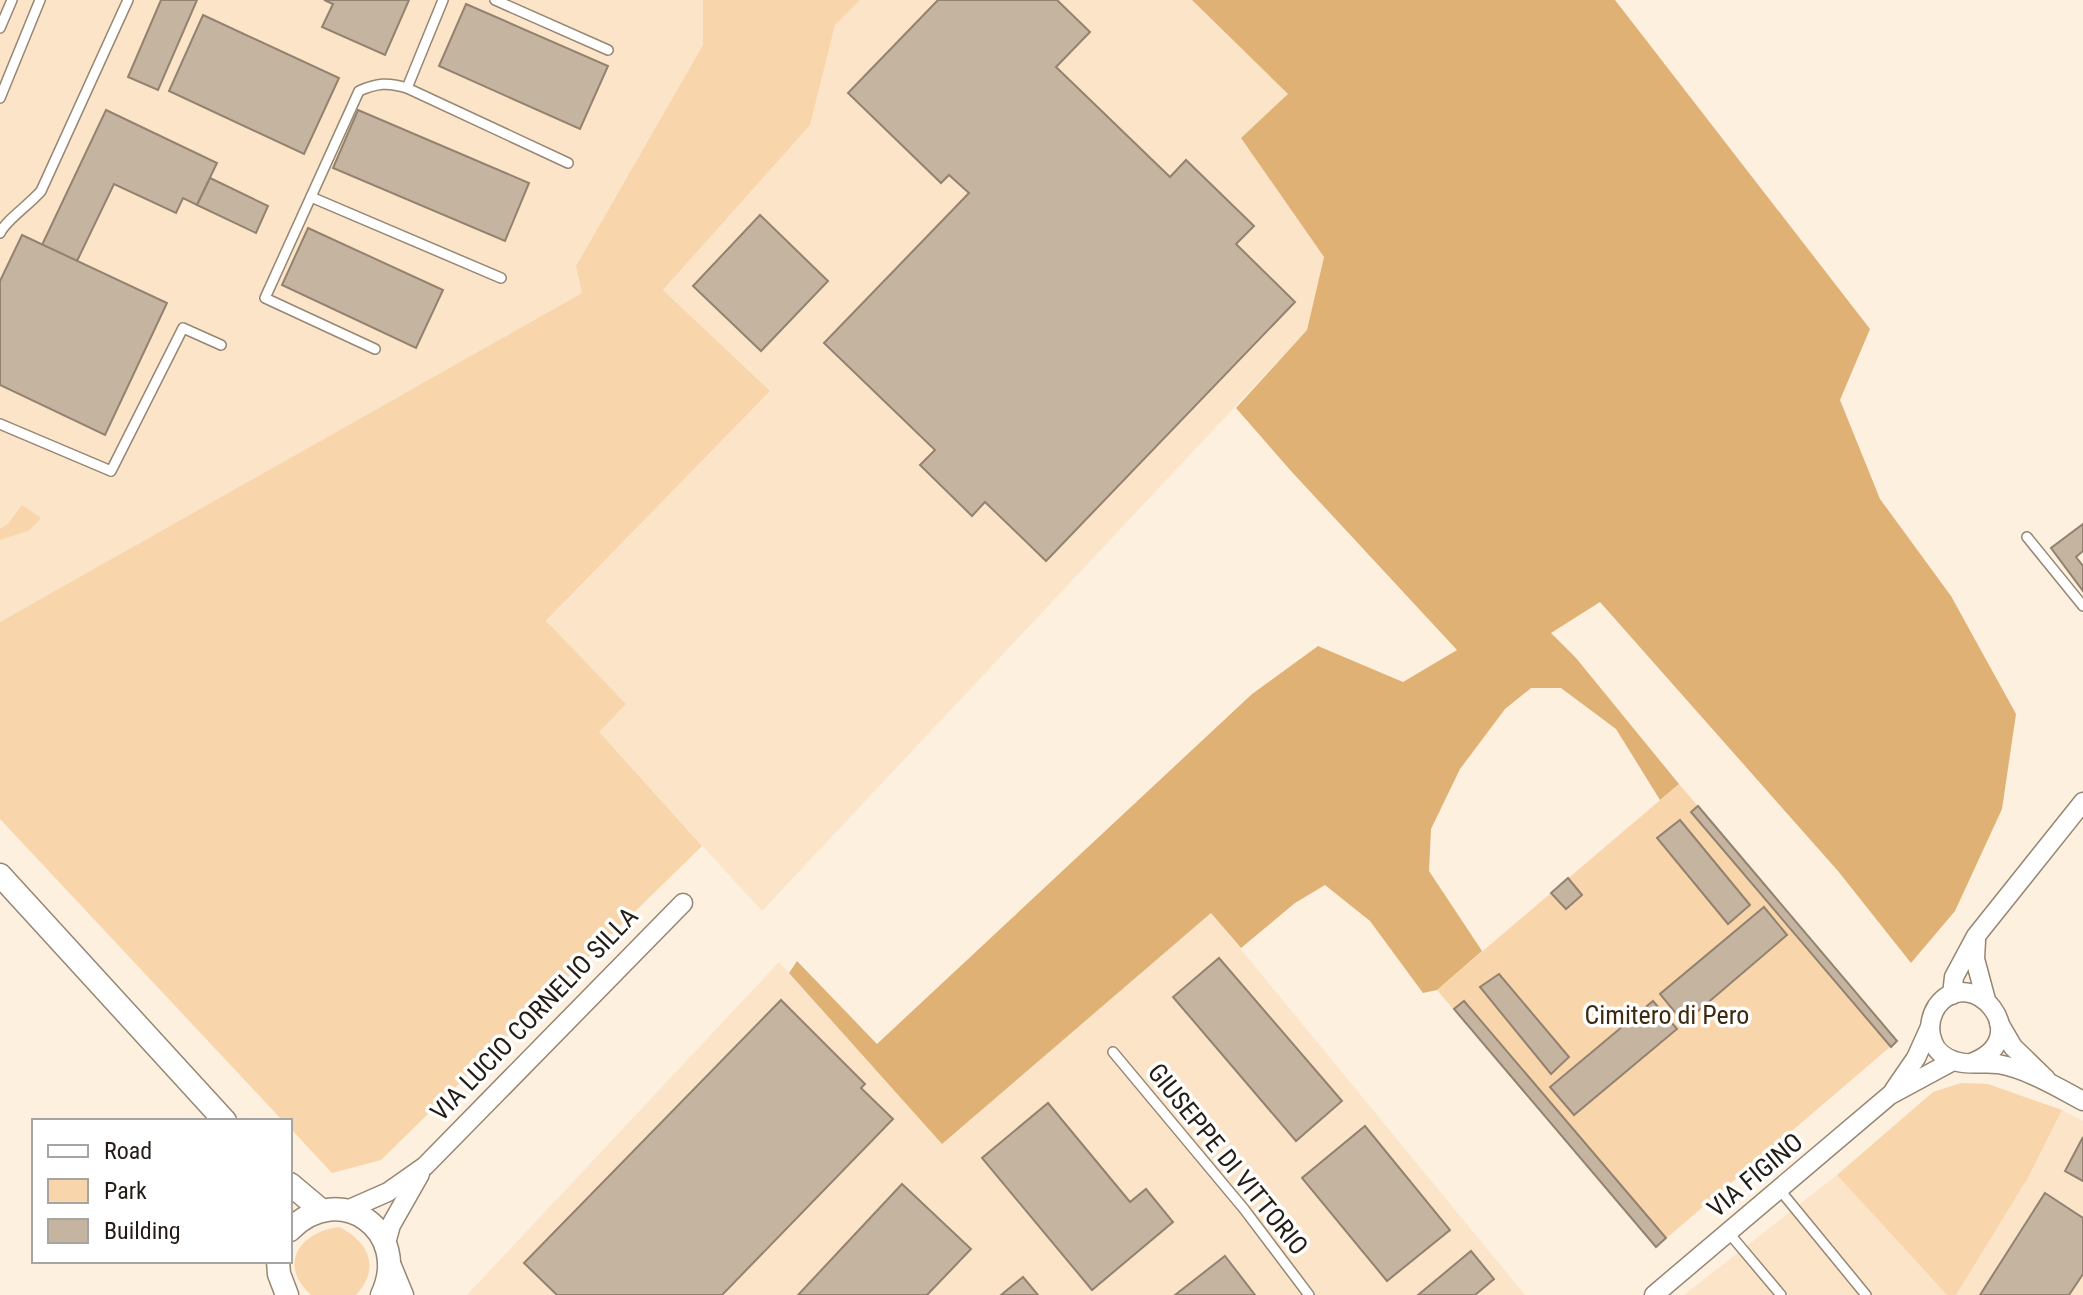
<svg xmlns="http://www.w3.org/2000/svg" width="2083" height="1295" font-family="'Roboto Condensed',sans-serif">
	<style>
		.built { fill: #fbe4c8 }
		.green { fill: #f8d5aa }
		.forest { fill: #e0b174 }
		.building { fill: #c5b49f; stroke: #92826f; stroke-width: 2 }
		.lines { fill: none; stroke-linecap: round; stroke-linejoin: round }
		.service-casing { stroke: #968673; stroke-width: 12 }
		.minor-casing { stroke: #968673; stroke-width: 21 }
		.tertiary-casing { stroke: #968673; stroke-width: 25 }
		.service { stroke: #fff; stroke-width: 9 }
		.minor { stroke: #fff; stroke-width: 18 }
		.tertiary { stroke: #fff; stroke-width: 22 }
		.labels { text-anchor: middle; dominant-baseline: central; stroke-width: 7; stroke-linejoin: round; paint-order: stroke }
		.street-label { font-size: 26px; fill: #241d16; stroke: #fff }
		.park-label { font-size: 26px; fill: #3e2a0f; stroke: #fff }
	</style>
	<rect width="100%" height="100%" fill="#fef0df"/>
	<g class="built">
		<polygon points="0,0 703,0 703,45 576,266 582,293 0,622"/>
		<polygon points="860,0 1192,0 1289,95 1241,138 1324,257 1307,330 762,911 598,732 626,704 546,622 770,391 663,290 810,125 835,25"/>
		<polygon points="1211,913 1525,1295 467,1295 779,962 942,1144"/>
		<polygon points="2062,1110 2083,1121 2083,1295 1956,1295 2029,1176"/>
		<polygon points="1837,1175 1947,1295 1684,1295"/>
	</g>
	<g class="green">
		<polygon points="703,0 860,0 835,25 810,125 663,290 770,391 546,621 626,704 599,732 702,846 381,1160 332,1173 290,1128 290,1121 283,1121 0,819 0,622 582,293 576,266 703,45"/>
		<polygon points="22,505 41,518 30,530 0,540 0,529 8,524"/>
		<polygon points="1679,784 1897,1041 1656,1247 1437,990"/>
		<polygon points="1961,1083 1988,1084 2062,1110 2029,1176 1956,1295 1947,1295 1837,1175 1933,1092"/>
		<path d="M 339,1227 C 369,1242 381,1268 356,1295 L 311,1295 C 277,1264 300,1232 339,1227 Z"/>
	</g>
	<polygon class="forest" points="1192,0 1615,0 1870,329 1840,400 1880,499 1951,596 2016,714 2002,809 1955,911 1911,963 1838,871 1600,602 1551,633 1576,658 1679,784 1660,800 1616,729 1561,688 1531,688 1505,709 1460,769 1431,829 1429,871 1482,951 1437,990 1423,993 1370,921 1325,885 1295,903 1241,948 1211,913 942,1144 789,973 797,961 877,1044 1252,694 1318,646 1403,682 1457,650 1291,471 1236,408 1307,330 1324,257 1241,138 1288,94"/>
	<g class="building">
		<polygon points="161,0 197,0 158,90 128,77"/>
		<polygon points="324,0 409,0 385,55 322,27 333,4"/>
		<polygon points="938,0 1057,0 1090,32 1056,67 1170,177 1186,160 1254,226 1236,244 1295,302 1046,561 985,502 972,516 920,465 935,450 824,343 969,193 949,175 941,183 848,93"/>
		<polygon points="466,4 608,66 580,129 439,66"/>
		<polygon points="203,15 339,78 304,154 169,91"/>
		<polygon points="106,110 217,163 197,205 183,198 176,213 114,184 77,261 42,245"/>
		<polygon points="358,110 529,183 505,241 333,168"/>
		<polygon points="210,178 268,206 256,233 197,205"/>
		<polygon points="760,215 828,281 761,351 693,286"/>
		<polygon points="308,228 443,290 416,348 282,285"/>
		<polygon points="22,235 167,303 105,435 0,385 0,281"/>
		<polygon points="2083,524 2083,551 2076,557 2083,566 2083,591 2051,548"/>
		<polygon points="1698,806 1897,1041 1891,1047 1691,812"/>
		<polygon points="1680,820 1750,905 1728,924 1657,838"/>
		<polygon points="1568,878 1582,895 1566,909 1551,893"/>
		<polygon points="1764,907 1787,935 1684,1023 1660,994"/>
		<polygon points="1219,958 1342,1101 1296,1141 1173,997"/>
		<polygon points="1499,974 1569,1057 1551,1074 1480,987"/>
		<polygon points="781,1000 865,1084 861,1088 893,1119 722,1295 557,1295 524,1263"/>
		<polygon points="1464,1001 1666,1238 1656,1247 1454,1009"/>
		<polygon points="1653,1001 1677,1029 1574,1115 1550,1087"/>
		<polygon points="1048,1103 1130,1202 1146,1189 1173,1222 1092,1290 982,1158"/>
		<polygon points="1365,1126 1450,1230 1387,1281 1302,1178"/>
		<polygon points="2083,1137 2083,1181 2065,1171"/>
		<polygon points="902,1184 971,1249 927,1295 798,1295"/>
		<polygon points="2045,1193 2083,1218 2083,1274 2069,1295 1980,1295"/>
		<polygon points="1471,1251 1494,1279 1475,1295 1418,1295"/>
		<polygon points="1225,1256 1255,1295 1175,1295"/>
		<polygon points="1023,1277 1038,1295 1001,1295"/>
	</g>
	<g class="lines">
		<g class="service-casing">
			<g id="service">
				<polyline points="443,0 407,88 568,163"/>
				<polyline points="495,0 608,50"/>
				<polyline points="0,28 12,0"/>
				<polyline points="0,98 40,0"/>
				<polyline points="311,197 501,278"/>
				<path d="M 0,233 C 6,220 29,205 41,191 L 128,0"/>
				<path d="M 375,349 L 265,298 L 359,91 C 377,83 388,82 407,88"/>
				<polyline points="0,424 111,471 183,328 221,345"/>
				<polyline points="2027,537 2083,606"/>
				<polyline points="1113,1052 1244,1209 1309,1295"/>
				<polyline points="1779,1189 1866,1295"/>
				<polyline points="1728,1232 1781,1295"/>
			</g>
		</g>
		<g class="minor-casing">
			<g id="minor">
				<polyline points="1976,940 1975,959 1986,1000"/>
				<polyline points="1952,995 1954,977 1976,936 2083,802"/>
				<polyline points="1999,1023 2013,1047 2046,1079"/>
				<path d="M 1971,1063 C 2039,1038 1971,961 1937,1006 C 1930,1017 1928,1030 1933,1042 C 1936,1051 1945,1058 1955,1061 C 1968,1066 1984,1062 1998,1064 C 2027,1069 2057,1087 2083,1101"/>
				<polyline points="1894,1090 1916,1058 1930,1027"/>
				<polyline points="347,1210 388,1192 425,1166 683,903"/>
				<polyline points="386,1243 391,1225 420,1174"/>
				<polyline points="390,1261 404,1295"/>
				<polyline points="1654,1295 1890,1095 1953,1061"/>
			</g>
		</g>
		<g class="tertiary-casing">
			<g id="tertiary">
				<polyline points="0,875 225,1121"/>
				<polyline points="290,1184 321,1210"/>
				<path d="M 290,1230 C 340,1179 412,1231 382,1295"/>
				<polyline points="278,1261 279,1274 287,1295"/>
			</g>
		</g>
		<use href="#service" class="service"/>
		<use href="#minor" class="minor"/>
		<use href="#tertiary" class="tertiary"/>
	</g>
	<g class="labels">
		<g class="street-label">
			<text transform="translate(534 1014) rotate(-46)">VIA LUCIO CORNELIO SILLA</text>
			<text transform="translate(1228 1159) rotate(51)">GIUSEPPE DI VITTORIO</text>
			<text transform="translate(1755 1175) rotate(-40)">VIA FIGINO</text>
		</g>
		<g class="park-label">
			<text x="1667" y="1015">Cimitero di Pero</text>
		</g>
	</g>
	<rect x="32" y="1119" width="260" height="144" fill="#ffffff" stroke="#a7a5a2" stroke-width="2"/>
	<rect x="48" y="1145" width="40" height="12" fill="#ffffff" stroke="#a7a5a2" stroke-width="2"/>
	<text x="104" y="1159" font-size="24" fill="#241d16">Road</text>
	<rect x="48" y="1179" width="40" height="24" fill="#f8d5aa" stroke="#a7a5a2" stroke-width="2"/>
	<text x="104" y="1199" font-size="24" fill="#241d16">Park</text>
	<rect x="48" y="1219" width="40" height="24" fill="#c5b49f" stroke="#a7a5a2" stroke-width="2"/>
	<text x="104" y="1239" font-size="24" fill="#241d16">Building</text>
</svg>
